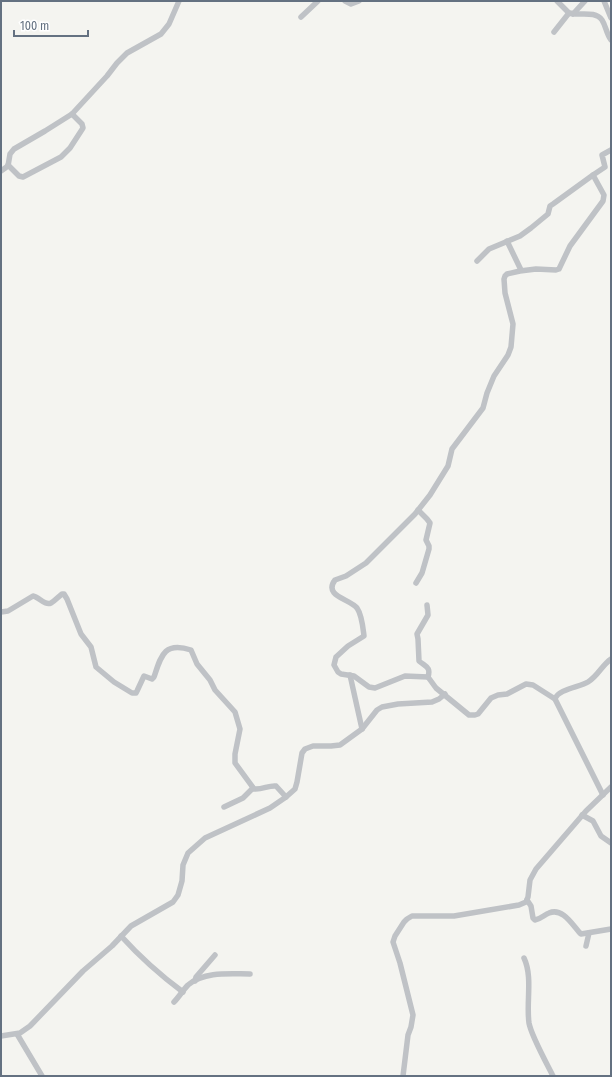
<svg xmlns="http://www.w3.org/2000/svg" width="612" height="1077" font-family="'Fira Sans Condensed',sans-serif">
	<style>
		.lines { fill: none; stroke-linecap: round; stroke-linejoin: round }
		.minor { stroke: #bfc2c6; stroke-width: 5.5 }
	</style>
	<rect width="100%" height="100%" fill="#f4f4f0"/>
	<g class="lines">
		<g class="minor">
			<polyline points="345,1 351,4 359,1"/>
			<path d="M 557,1 L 569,13 C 579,16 595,10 602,20 C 606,26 606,33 611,40"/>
			<polyline points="604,1 611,18"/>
			<polyline points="573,14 585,1"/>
			<polyline points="301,17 318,1"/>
			<polyline points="554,32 569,13"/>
			<polyline points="8,165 19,176 23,177 61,157 70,148 83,128 82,124 72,114"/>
			<polyline points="1,171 8,166 10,154 14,149 45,131 72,114 107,76 117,63 127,53 161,34 169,24 179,1"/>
			<polyline points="507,241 521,270"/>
			<polyline points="477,261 489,249 520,236 531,228 548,214 550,206 553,204 593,175"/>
			<polyline points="416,583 422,573 429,549 429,546 426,540 430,523 427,519 418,510"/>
			<path d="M 427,605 L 428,615 L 417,634 L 418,639 L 419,661 C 426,667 431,667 428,677 L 436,688 L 469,715 L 475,715 L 478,714 L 491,698 L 498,695 L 507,694 L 526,684 L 533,685 L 555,699"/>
			<path d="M 1,612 L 8,611 L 33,596 C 39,597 45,606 51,603 C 55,601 58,597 62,594 L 64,594 L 67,599 L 81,634 L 91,647 L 96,667 L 114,682 L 132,693 L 136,693 L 137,691 L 144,676 L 152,679 L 154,677 C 161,656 164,641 191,650 L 197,664 L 210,680 L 215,690 L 235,712 L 240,729 L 235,754 L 235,763 L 254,789 C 262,790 269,785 276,786 L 286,797"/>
			<polyline points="350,675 362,729"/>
			<path d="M 428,677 L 405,676 L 375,688 L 369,687 L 354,676 L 341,674 L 338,672 L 334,665 L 336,657 L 348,646 L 364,636 C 363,628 362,615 357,608 C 350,599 323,596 335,580 L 346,576 L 366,563 L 415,514 L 430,495 L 448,466 L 452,449 L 483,408 L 487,393 L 494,376 L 508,355 L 511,347 L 513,324 L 505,293 L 504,279 L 505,276 L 507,274 L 520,271 L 536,269 L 556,270 L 559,269 L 570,246 L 603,201 L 604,195 L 593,175 L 605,167 L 602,155 L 611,150"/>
			<path d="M 603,795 L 555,699 C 558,689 580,687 588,682 C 598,676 602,665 611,659"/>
			<polyline points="224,807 243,798 253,788"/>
			<polyline points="582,815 593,821 601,836 611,843"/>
			<path d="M 527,900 L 531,906 L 533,918 L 535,920 C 541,919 544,915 549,913 C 563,907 573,926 581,934 L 611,929"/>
			<path d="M 121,936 C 140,957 160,975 183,992"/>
			<polyline points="586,946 589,933"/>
			<path d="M 524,958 C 533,977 526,1002 529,1023 C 531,1035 547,1064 553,1076"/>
			<polyline points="195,981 196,977 215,955"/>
			<path d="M 174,1002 C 179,997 183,990 188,985 C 205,971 230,974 250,974"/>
			<polyline points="17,1034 42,1076"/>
			<polyline points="1,1036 20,1033 30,1026 83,971 112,946 131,926 173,902 178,895 182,881 183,865 188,853 205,838 270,808 286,797 295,789 297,782 302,753 305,749 313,746 331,746 340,745 362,729 377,710 382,707 398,704 432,702 439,699 445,694"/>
			<polyline points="403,1076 408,1035 411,1027 413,1015 400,963 393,942 395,936 404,922 407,919 412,916 454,916 519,905 526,902 528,897 530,880 536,869 586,811 611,787"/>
		</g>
	</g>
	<rect width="612" height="1077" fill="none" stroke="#647181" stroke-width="4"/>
	<path d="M14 30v6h74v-6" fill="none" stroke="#647181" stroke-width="2"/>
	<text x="20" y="30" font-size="12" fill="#647181" stroke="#ffffff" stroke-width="3" paint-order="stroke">100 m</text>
</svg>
